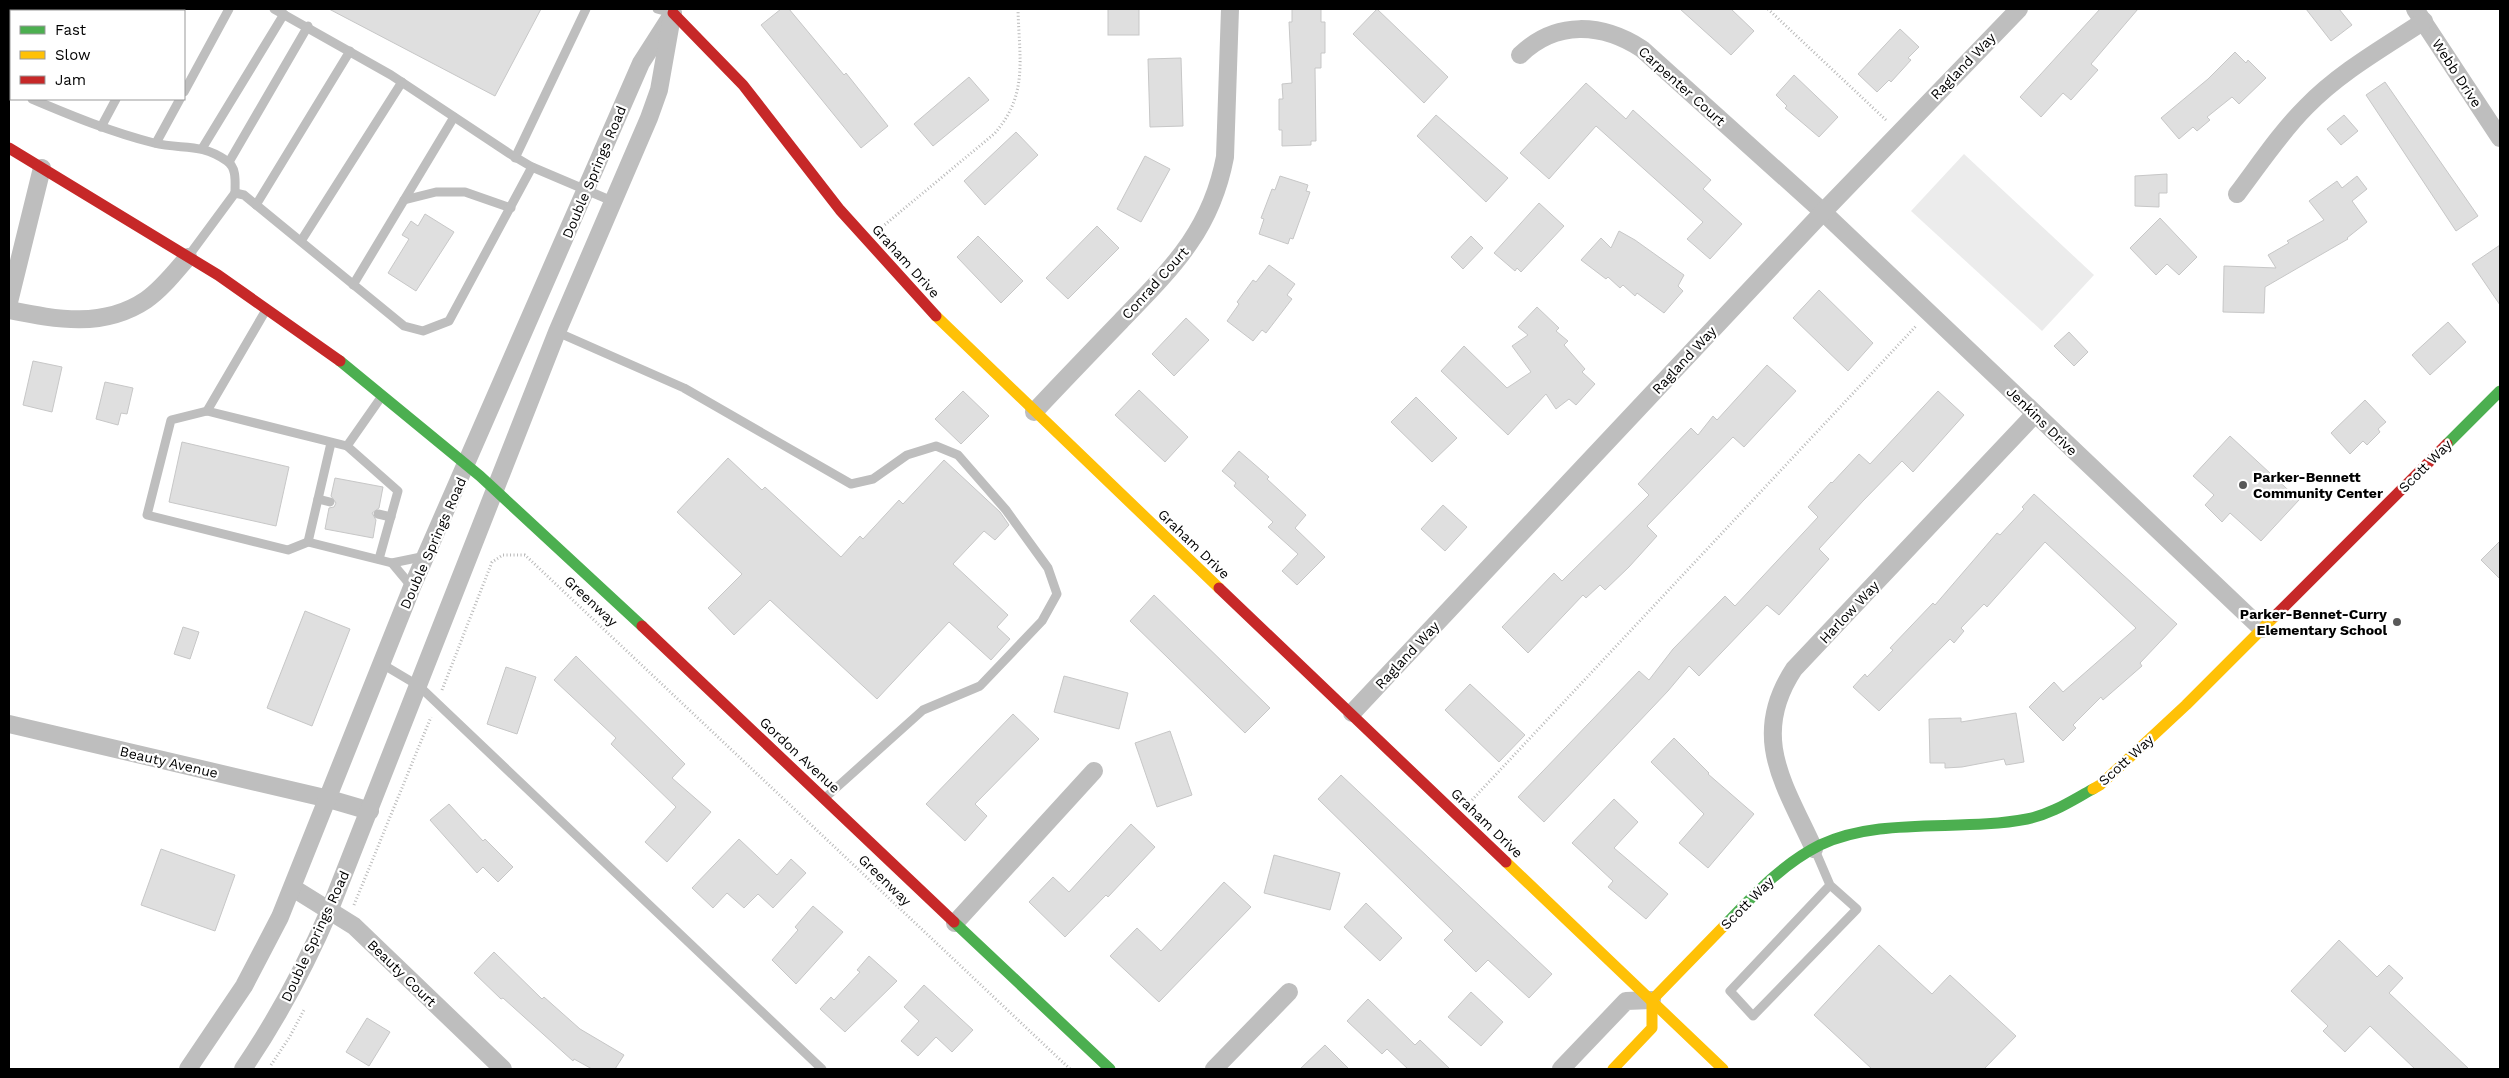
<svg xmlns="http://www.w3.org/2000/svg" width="2509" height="1078" font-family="'Work Sans',sans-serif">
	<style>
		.green { fill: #ececec }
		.building { fill: #dfdfdf; stroke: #c7c7c7 }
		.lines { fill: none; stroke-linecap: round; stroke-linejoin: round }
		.path { stroke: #b9b9b9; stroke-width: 3; stroke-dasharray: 1 2.5; stroke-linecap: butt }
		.lane { stroke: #bebebe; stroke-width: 9 }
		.street { stroke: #bebebe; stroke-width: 18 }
		.fast { stroke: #4caf50; stroke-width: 11 }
		.slow { stroke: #ffc107; stroke-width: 11 }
		.jam { stroke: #c62828; stroke-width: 11 }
		.poi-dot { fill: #595959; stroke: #fff; stroke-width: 2 }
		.labels { text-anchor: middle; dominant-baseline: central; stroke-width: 4.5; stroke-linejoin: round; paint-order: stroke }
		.street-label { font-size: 14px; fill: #000; stroke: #fff }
		.poi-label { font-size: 14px; font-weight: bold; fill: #000; stroke: #fff; text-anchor: start }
	</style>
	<rect width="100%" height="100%" fill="#fff"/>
	<polygon class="green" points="1964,154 2094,275 2042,331 1911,211"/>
	<g class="building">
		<polygon points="329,9 541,9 495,96"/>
		<polygon points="781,9 789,9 844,75 846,73 888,126 861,148 761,25"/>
		<rect x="1108" y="9" width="31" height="26"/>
		<polygon points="1292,9 1321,9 1321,22 1325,22 1325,53 1321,53 1321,68 1315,68 1316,141 1311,141 1311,145 1282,146 1282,130 1279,130 1279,99 1283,99 1282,84 1292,83 1289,22 1292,22"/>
		<polygon points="1377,9 1448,77 1424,103 1353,34"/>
		<polygon points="1680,9 1731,9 1754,31 1731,55"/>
		<polygon points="2100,9 2138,9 2091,64 2098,70 2071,100 2063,93 2041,117 2020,97"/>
		<polygon points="2306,9 2339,9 2352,25 2331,41"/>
		<polygon points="1900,29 1919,47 1908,58 1911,60 1891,82 1889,80 1877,92 1858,74"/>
		<polygon points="2235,52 2246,63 2248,60 2266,78 2239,104 2232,97 2207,117 2210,120 2197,131 2193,127 2179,139 2161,118 2208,79"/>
		<polygon points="1181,58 1183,126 1150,127 1148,59"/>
		<polygon points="1794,75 1838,117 1819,137 1785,108 1787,106 1776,95"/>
		<polygon points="969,77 989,100 933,146 914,124"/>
		<polygon points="2385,82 2478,216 2456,231 2366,95"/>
		<polygon points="1586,83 1626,119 1633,110 1711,180 1703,189 1742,224 1710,259 1687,239 1703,222 1596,126 1549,179 1520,153"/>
		<polygon points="1436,115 1508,178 1486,202 1417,136"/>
		<polygon points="2344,115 2358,131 2341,145 2327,129"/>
		<polygon points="1016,132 1038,155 985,205 964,181"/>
		<polygon points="1145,156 1170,169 1141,222 1117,209"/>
		<polygon points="2167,174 2167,193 2159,193 2159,207 2135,206 2135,176"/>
		<polygon points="1280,176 1308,185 1306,191 1310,192 1293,239 1290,238 1288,244 1259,234 1264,219 1261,218 1272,189 1275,190"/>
		<polygon points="2357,176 2367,189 2352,201 2367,222 2347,238 2348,239 2265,287 2264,313 2223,312 2224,266 2276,268 2268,255 2289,243 2287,241 2324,220 2309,201 2337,181 2342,188"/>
		<polygon points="1539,203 1564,226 1521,272 1517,268 1515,271 1494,253"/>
		<polygon points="425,214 454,232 416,291 388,273 409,239 402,235 411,221 418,226"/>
		<polygon points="2160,218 2197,257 2179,275 2167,264 2156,275 2130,248"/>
		<polygon points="1097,226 1119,248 1068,299 1046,278"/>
		<polygon points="1619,231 1635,240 1684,275 1678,286 1683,291 1664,313 1637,293 1635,296 1623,285 1620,288 1608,277 1606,279 1581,260 1601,238 1611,248"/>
		<polygon points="978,236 1023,281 1001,303 957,257"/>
		<polygon points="1471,236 1483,248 1463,269 1451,257"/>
		<polygon points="2500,245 2500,305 2472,264"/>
		<polygon points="1269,265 1295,284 1287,295 1292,299 1266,333 1262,330 1253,341 1227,321 1239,304 1237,302 1253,280 1256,282"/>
		<polygon points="1819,290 1873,343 1848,371 1793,318"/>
		<polygon points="1537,307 1559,328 1556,331 1568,341 1564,345 1585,369 1582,372 1595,384 1576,405 1569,399 1556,409 1546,394 1508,435 1441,371 1464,346 1507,388 1531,372 1512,346 1528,335 1518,327"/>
		<polygon points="1186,318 1209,340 1174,376 1152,354"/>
		<polygon points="2448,322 2466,342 2430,375 2412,355"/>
		<polygon points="2069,332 2088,352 2074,366 2054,346"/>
		<polygon points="33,361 62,367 52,412 23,405"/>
		<polygon points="1767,365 1796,391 1744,447 1733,437 1647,526 1657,536 1629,567 1605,590 1600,585 1586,598 1583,595 1528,653 1502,627 1554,573 1562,581 1649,495 1638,484 1667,453 1691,428 1698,435 1713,416 1717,420"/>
		<polygon points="105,382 133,388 127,414 121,413 118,425 96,419"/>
		<polygon points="1139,390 1188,437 1165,462 1115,415"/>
		<polygon points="963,391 989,416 961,444 935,419"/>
		<polygon points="1938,391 1964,415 1913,472 1902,461 1863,501 1819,549 1829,559 1779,615 1767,605 1699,676 1689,666 1668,691 1544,822 1518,797 1639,671 1649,680 1673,649 1725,596 1735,606 1818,517 1808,507 1831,482 1832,483 1859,454 1870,464"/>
		<polygon points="1416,397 1457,438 1432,462 1391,422"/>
		<polygon points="2365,400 2386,422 2378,429 2380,432 2367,445 2363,441 2350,454 2331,433"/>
		<polygon points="2230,436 2299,500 2261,541 2230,513 2222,522 2205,505 2214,495 2193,476"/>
		<polygon points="182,442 289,467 276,526 169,502"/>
		<polygon points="1239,451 1269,477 1267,479 1306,515 1295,528 1325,557 1297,585 1282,571 1298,554 1268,527 1273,522 1234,486 1236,483 1222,471"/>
		<polygon points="728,458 762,490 765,487 841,557 860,536 863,539 899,500 903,504 944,460 1000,512 1009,525 995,540 984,531 953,564 1008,615 997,627 1010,639 991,660 949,622 877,699 770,600 734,635 708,608 742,574 677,512"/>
		<polygon points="335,478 383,487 379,508 372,513 376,520 373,538 325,529 329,508 334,507 336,503 331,496"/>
		<polygon points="2034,494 2177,624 2140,663 2142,666 2103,700 2101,697 2073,725 2076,728 2063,741 2029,707 2054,682 2063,692 2136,628 2045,542 1987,607 1984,604 1961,628 1964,631 1954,643 1950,639 1879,711 1853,687 1865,674 1867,677 1893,650 1890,648 1933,603 1935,605 1997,533 2000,535 2024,509 2022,507"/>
		<polygon points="1443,505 1467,527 1445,551 1421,529"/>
		<polygon points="2500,541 2500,579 2481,560"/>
		<polygon points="1154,595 1270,708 1245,733 1130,621"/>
		<polygon points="305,611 350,629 312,726 267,708"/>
		<polygon points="183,627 199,632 190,659 174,654"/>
		<polygon points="576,656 685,764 672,778 711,812 667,862 645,842 676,807 611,744 616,738 554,680"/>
		<polygon points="506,667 536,677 517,734 487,724"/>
		<polygon points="1064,676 1128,693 1119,729 1054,712"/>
		<polygon points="1470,684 1525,735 1499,762 1445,710"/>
		<polygon points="2016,713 2024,762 2006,765 2004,759 1962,767 1945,768 1945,763 1930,763 1929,719 1961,718 1961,722"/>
		<polygon points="1013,714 1039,739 975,804 987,816 965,841 926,804"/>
		<polygon points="1170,731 1192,795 1157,807 1135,743"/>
		<polygon points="1674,738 1709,773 1708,774 1754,814 1708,868 1679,843 1704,814 1651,762"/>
		<polygon points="1341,775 1552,974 1529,998 1488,960 1476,972 1444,940 1453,931 1318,799"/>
		<polygon points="1614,799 1638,822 1614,848 1668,894 1646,919 1608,887 1613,881 1572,843"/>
		<polygon points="449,804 483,841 485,839 513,867 498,882 483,867 477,873 430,820"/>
		<polygon points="1131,824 1155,847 1108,897 1106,895 1065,937 1029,902 1053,877 1069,892"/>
		<polygon points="739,839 777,875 791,859 806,873 773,908 758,894 744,908 727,893 713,908 692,888"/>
		<polygon points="161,849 235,875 215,931 141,905"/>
		<polygon points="1274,855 1340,873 1330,910 1264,893"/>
		<polygon points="1224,882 1251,907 1159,1002 1110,956 1137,928 1161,951"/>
		<polygon points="1366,903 1402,938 1380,961 1344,927"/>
		<polygon points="813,906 843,932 796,984 772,960 798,930 795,927"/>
		<polygon points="2339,940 2377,977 2389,965 2403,978 2389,993 2469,1069 2415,1069 2370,1026 2345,1052 2323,1031 2328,1026 2291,991"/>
		<polygon points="1879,945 1932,994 1950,975 2016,1036 1984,1069 1872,1069 1814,1015"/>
		<polygon points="494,952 542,999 544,997 580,1029 624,1055 615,1069 592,1069 574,1059 573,1061 503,998 501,999 474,973"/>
		<polygon points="869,956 897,981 845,1032 820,1009 831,997 834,1000 860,972 857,970"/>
		<polygon points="924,985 973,1030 952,1052 936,1037 918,1056 901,1041 919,1021 904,1007"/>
		<polygon points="1471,992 1503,1022 1481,1046 1448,1017"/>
		<polygon points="1368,999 1415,1045 1420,1040 1450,1069 1408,1069 1387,1049 1382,1054 1347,1021"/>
		<polygon points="367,1018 390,1032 369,1066 346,1052"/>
		<polygon points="1325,1045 1349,1069 1300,1069"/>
	</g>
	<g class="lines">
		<g class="path">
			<polyline points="1768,9 1887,121"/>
			<path d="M 882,227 L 994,134 C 1029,95 1019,58 1018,9"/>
			<polyline points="442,690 492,562 503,555 525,555 1070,1069"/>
			<polyline points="1472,800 1917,325"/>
			<polyline points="354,905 431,717"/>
			<polyline points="271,1065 289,1038 304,1010"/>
		</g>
		<g class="lane">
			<polyline points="274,9 391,75 510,154 532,167 612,201"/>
			<polyline points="657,9 672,13"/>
			<polyline points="17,11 20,9"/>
			<polyline points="93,11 95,9"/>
			<polyline points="160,11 161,9"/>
			<polyline points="9,18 11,16"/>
			<polyline points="9,88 11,90"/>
			<polyline points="184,92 229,9"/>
			<path d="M 32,99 C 72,116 111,132 154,143 C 182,150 200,142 227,161 C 237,168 235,182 235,193"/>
			<polyline points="101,127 116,99"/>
			<polyline points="156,143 180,99"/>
			<polyline points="203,147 284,14"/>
			<polyline points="515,158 586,9"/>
			<polyline points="229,162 308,26"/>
			<polyline points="404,200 436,192 465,192 511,208"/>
			<polyline points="256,205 350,51"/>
			<polyline points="301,241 402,82"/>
			<polyline points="190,254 235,193 244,195 404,326 423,331 449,321 532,167"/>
			<polyline points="353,285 454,117"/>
			<polyline points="557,332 684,388 851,484 873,479 907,455 936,446 958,455 1006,510 1048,568 1057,594 1042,621 980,686 923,710 826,797"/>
			<polyline points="207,411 266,310"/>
			<polyline points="347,446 207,411 171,420 147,515 288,550 308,542 392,563"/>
			<polyline points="318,499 330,502"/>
			<polyline points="378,514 391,517"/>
			<polyline points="308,542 331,443"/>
			<polyline points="379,559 398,491 347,446 382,396"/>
			<polyline points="412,587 392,563 426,556"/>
			<polyline points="382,664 419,686 822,1069"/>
			<polyline points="1815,850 1830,885 1857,909 1753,1016 1730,991 1830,885"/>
		</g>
		<g class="street">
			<polyline points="2415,9 2500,138"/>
			<path d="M 1520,55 C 1556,20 1602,23 1642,49 L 1823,212 L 2262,629"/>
			<path d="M 2237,194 C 2259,165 2280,133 2306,107 C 2340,72 2383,48 2424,21"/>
			<polyline points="9,302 42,168"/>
			<path d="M 9,310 C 55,319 103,329 146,300 C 162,289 175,272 188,257"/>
			<path d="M 1034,412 C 1063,381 1092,351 1121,321 C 1172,268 1211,231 1225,157 L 1230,9"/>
			<polyline points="1352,713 1823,212 2019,9"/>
			<polyline points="9,724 329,799 370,811"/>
			<path d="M 1814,849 C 1785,785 1749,737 1794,669 L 2035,414"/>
			<polyline points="293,888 354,926 503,1069"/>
			<polyline points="955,923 1094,771"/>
			<polyline points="188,1069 244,986 280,917 412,587 641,63 673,13"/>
			<path d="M 243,1069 C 277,1019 306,965 330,909 L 557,332 L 649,118 L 659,90 L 671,22"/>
			<polyline points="1214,1069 1289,992"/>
			<polyline points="1561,1069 1626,1001 1652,1000"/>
		</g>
		<g class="fast">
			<polyline points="340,361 480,476 642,626"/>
			<polyline points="2447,444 2500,391"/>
			<polyline points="954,922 1110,1069"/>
			<path d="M 1724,926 C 1754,895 1782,864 1820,845 C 1880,816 1962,832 2027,819 C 2052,814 2071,801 2093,789"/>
		</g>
		<g class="slow">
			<polyline points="936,316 1219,588"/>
			<polyline points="2093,789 2100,785 2186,705 2275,616"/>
			<polyline points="1506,862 1723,1069"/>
			<polyline points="1613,1069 1652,1028 1652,1000 1724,926"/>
		</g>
		<g class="jam">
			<polyline points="673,13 743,85 840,210 936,316"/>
			<polyline points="9,148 218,275 340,361"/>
			<polyline points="1219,588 1506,862"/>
			<polyline points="2275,616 2447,444"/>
			<polyline points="642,626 954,922"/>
		</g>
	</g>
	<g class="poi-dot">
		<circle cx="2243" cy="485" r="5"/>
		<circle cx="2397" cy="622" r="5"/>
	</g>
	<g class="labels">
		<g class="street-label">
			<text transform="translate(1963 66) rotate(-46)">Ragland Way</text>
			<text transform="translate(2457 73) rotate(57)">Webb Drive</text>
			<text transform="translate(1682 86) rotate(42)">Carpenter Court</text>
			<text transform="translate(594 172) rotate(-67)">Double Springs Road</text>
			<text transform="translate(906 261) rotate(48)">Graham Drive</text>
			<text transform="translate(1155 283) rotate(-48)">Conrad Court</text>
			<text transform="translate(1684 360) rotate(-47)">Ragland Way</text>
			<text transform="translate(2042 421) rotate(44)">Jenkins Drive</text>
			<text transform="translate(2425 466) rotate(-45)">Scott Way</text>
			<text transform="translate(433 543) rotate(-66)">Double Springs Road</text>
			<text transform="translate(1194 544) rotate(44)">Graham Drive</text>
			<text transform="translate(591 601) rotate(43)">Greenway</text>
			<text transform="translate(1849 612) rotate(-47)">Harlow Way</text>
			<text transform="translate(1407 655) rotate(-47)">Ragland Way</text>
			<text transform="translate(800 755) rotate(43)">Gordon Avenue</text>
			<text transform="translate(2126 760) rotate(-42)">Scott Way</text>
			<text transform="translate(169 762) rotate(13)">Beauty Avenue</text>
			<text transform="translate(1487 823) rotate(44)">Graham Drive</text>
			<text transform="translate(885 880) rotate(44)">Greenway</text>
			<text transform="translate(1747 903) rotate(-45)">Scott Way</text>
			<text transform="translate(315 936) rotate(-65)">Double Springs Road</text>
			<text transform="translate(402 973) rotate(44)">Beauty Court</text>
		</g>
		<g class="poi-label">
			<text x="2253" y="477">Parker-Bennett<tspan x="2253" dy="16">Community Center</tspan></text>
			<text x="2387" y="614" text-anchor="end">Parker-Bennet-Curry<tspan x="2387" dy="16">Elementary School</tspan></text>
		</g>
	</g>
	<rect width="2509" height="1078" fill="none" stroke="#000000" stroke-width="20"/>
	<rect x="10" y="10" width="175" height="90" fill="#ffffff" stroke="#999999"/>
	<rect x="20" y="26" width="25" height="8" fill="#4caf50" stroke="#999999"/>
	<text x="55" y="35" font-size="15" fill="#000000">Fast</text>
	<rect x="20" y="51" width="25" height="8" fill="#ffc107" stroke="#999999"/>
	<text x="55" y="60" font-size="15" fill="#000000">Slow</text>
	<rect x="20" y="76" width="25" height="8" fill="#c62828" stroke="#999999"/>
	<text x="55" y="85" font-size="15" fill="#000000">Jam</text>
</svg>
